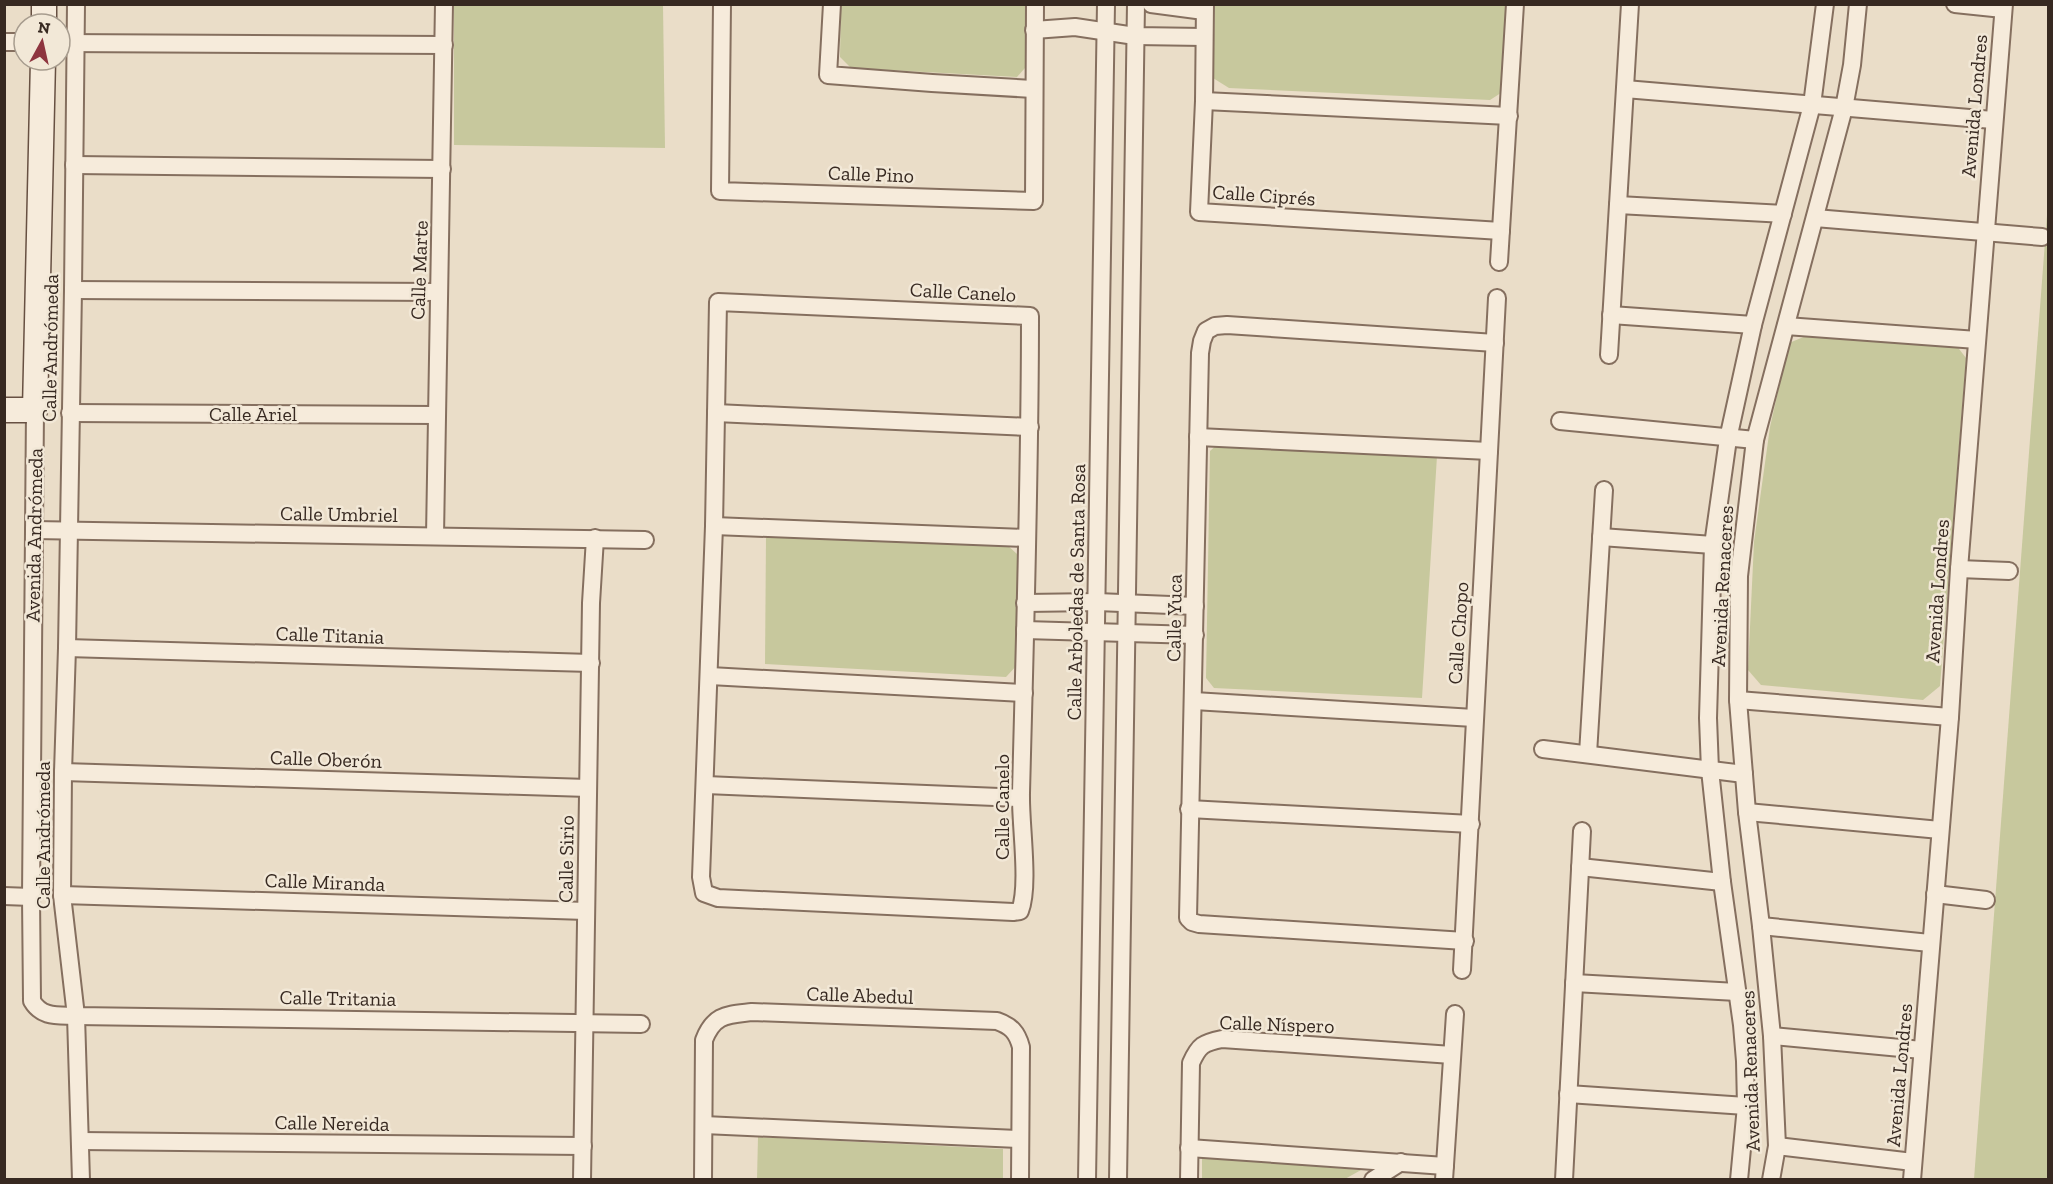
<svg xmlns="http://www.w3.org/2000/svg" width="2053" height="1184" font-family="'Zilla Slab',serif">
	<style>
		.green { fill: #c7c89d }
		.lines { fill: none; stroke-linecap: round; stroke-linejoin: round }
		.street-casing { stroke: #856f5f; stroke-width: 20 }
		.secondary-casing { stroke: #675042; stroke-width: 27 }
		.street { stroke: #f6ebdb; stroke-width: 16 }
		.secondary { stroke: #f6ebdb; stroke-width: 24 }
		.labels { text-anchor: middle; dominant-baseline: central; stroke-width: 5; stroke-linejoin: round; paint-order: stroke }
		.street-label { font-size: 20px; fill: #372921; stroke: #f2e8d7 }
	</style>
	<rect width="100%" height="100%" fill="#eaddc8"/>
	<g class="green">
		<polygon points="454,5 663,5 665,148 454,145"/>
		<polygon points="841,5 1026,5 1025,68 1017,77 851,68 840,57"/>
		<polygon points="1215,5 1508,5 1504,91 1490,100 1229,88 1213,78"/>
		<polygon points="2048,202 2048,1179 1974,1179"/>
		<polygon points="1806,336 1956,345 1966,358 1940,686 1923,700 1761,685 1748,670 1754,542 1770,427 1789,343"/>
		<polygon points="1219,443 1437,456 1422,698 1214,688 1206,678 1210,451"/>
		<polygon points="766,536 1006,544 1017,554 1018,664 1006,677 765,664"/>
		<polygon points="758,1137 1003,1149 1003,1179 757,1179"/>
		<polygon points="1202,1157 1361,1170 1345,1179 1202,1180"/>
	</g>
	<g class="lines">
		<g class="street-casing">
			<g id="street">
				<polyline points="76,4 73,290 67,648 63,772 62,895 76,1016 81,1180"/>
				<polyline points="722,4 720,191 1034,201 1035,4"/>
				<polyline points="832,4 828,75 932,83 1033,89"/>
				<polyline points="1151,4 1204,11"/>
				<polyline points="1205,4 1204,101 1199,212 1501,231"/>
				<polyline points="1955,4 2003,9"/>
				<polyline points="1034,30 1075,27 1135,36 1204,37"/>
				<polyline points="4,42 24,42"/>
				<polyline points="60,43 444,45"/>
				<polyline points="1625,89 1993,120"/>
				<polyline points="1204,101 1509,116"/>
				<polyline points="74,165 442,169"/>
				<polyline points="1618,205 1783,214"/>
				<polyline points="1815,218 2042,237"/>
				<polyline points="1499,262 1515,4"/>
				<polyline points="73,290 439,292"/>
				<path d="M 718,302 L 1030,316 C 1030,475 1025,634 1021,793 C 1020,823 1030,885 1020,911 L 1013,912 L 718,898 L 704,893 L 701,877 L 714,526 Z"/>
				<polyline points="1611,315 1753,325"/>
				<polyline points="1786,326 1977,340"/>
				<polyline points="1609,355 1630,4"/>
				<path d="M 35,410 L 31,897 L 32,1001 C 42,1018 58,1015 76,1016 L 641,1024"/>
				<polyline points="70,413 436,415"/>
				<polyline points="716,413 1030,427"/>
				<polyline points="1560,421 1755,440"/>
				<polyline points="1198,437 1489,451"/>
				<polyline points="714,526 1027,538"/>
				<polyline points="34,530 645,540"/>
				<polyline points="435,536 444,4"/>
				<polyline points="1601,537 1713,545"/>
				<polyline points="1959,569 2009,571"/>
				<polyline points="1025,603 1097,602 1195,606"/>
				<polyline points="1025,630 1195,635"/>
				<polyline points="67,648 591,663"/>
				<polyline points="710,676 1024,693"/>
				<polyline points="1738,700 1950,717"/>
				<polyline points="1194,701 1474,718"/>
				<polyline points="1543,749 1744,774"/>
				<polyline points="1588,754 1604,490"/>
				<polyline points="63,772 588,788"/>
				<polyline points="706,785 1021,798"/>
				<polyline points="1189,809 1471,824"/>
				<polyline points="1747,812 1940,830"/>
				<polyline points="1580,867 1722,882"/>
				<polyline points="1935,894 1986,900"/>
				<polyline points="62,895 586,911"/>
				<polyline points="4,896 31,897"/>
				<polyline points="1761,926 1930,943"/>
				<polyline points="1465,941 1199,924 1192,922 1188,918 1200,353 1202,341 1206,331 1215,326 1227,325 1495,343"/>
				<polyline points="1462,970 1497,298"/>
				<polyline points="1574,983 1737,992"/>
				<polyline points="1772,1036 1922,1050"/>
				<polyline points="1568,1094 1746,1106"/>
				<polyline points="704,1125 1019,1139"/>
				<polyline points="80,1141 583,1146"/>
				<polyline points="1777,1146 1913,1162"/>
				<polyline points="1189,1148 1445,1166"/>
				<polyline points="582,1180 591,603 595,538"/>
				<path d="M 703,1180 L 704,1040 C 714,1014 727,1015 752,1012 L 997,1021 C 1011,1026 1017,1032 1021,1047 L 1020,1180"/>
				<polyline points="1087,1180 1106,4"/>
				<polyline points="1118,1180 1136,4"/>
				<path d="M 1189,1180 L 1191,1063 C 1199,1045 1203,1043 1222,1039 L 1452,1055"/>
				<polyline points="1373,1180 1401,1162"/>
				<polyline points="1444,1180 1455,1014"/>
				<polyline points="1564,1180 1582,831"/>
				<polyline points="1739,1180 1746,1106 1745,1061 1742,1025 1722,882 1710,770 1708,718 1713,545 1728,439 1753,325 1812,105 1825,4"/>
				<polyline points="1771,1180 1777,1146 1772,1036 1761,926 1747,812 1738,700 1739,576 1755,440 1844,108 1852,65 1858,4"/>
				<polyline points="1912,1180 1950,717 1959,569 2004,4"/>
			</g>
		</g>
		<g class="secondary-casing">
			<g id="secondary">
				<polyline points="44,24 44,4"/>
				<polyline points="4,410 35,410 43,60"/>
			</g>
		</g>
		<use href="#street" class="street"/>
		<use href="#secondary" class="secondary"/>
	</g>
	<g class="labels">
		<g class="street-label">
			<text transform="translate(1974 106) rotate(-85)">Avenida Londres</text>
			<text transform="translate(871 174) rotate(2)">Calle Pino</text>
			<text transform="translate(1264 195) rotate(4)">Calle Ciprés</text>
			<text transform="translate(419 270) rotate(-88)">Calle Marte</text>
			<text transform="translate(963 292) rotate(3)">Calle Canelo</text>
			<text transform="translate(50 348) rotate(-89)">Calle Andrómeda</text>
			<text x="253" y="414">Calle Ariel</text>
			<text transform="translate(339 514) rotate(1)">Calle Umbriel</text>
			<text transform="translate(34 535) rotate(-89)">Avenida Andrómeda</text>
			<text transform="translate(1722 586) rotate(-87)">Avenida Renaceres</text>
			<text transform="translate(1937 591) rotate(-86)">Avenida Londres</text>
			<text transform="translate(1076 592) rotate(-89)">Calle Arboledas de Santa Rosa</text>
			<text transform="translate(1174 618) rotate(-89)">Calle Yuca</text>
			<text transform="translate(1458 633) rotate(-86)">Calle Chopo</text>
			<text transform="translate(330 635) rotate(2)">Calle Titania</text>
			<text transform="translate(326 759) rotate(2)">Calle Oberón</text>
			<text transform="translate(1002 807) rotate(-90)">Calle Canelo</text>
			<text transform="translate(43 835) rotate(-90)">Calle Andrómeda</text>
			<text transform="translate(566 859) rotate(-89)">Calle Sirio</text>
			<text transform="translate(325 882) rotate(2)">Calle Miranda</text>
			<text transform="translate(860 995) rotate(2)">Calle Abedul</text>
			<text transform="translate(338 998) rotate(1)">Calle Tritania</text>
			<text transform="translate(1277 1024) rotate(2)">Calle Níspero</text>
			<text transform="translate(1750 1071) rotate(-92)">Avenida Renaceres</text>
			<text transform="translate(1899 1075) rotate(-85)">Avenida Londres</text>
			<text transform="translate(332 1123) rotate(1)">Calle Nereida</text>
		</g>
	</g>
	<rect width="2053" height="1184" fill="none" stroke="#372921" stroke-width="12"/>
	<g transform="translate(42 42) rotate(8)"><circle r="28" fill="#f2e8d7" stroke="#a79c8e" stroke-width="1.5"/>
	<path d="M0-4.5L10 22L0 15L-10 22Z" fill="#8e353f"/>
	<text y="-9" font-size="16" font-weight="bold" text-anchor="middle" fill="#372921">N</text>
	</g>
</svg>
